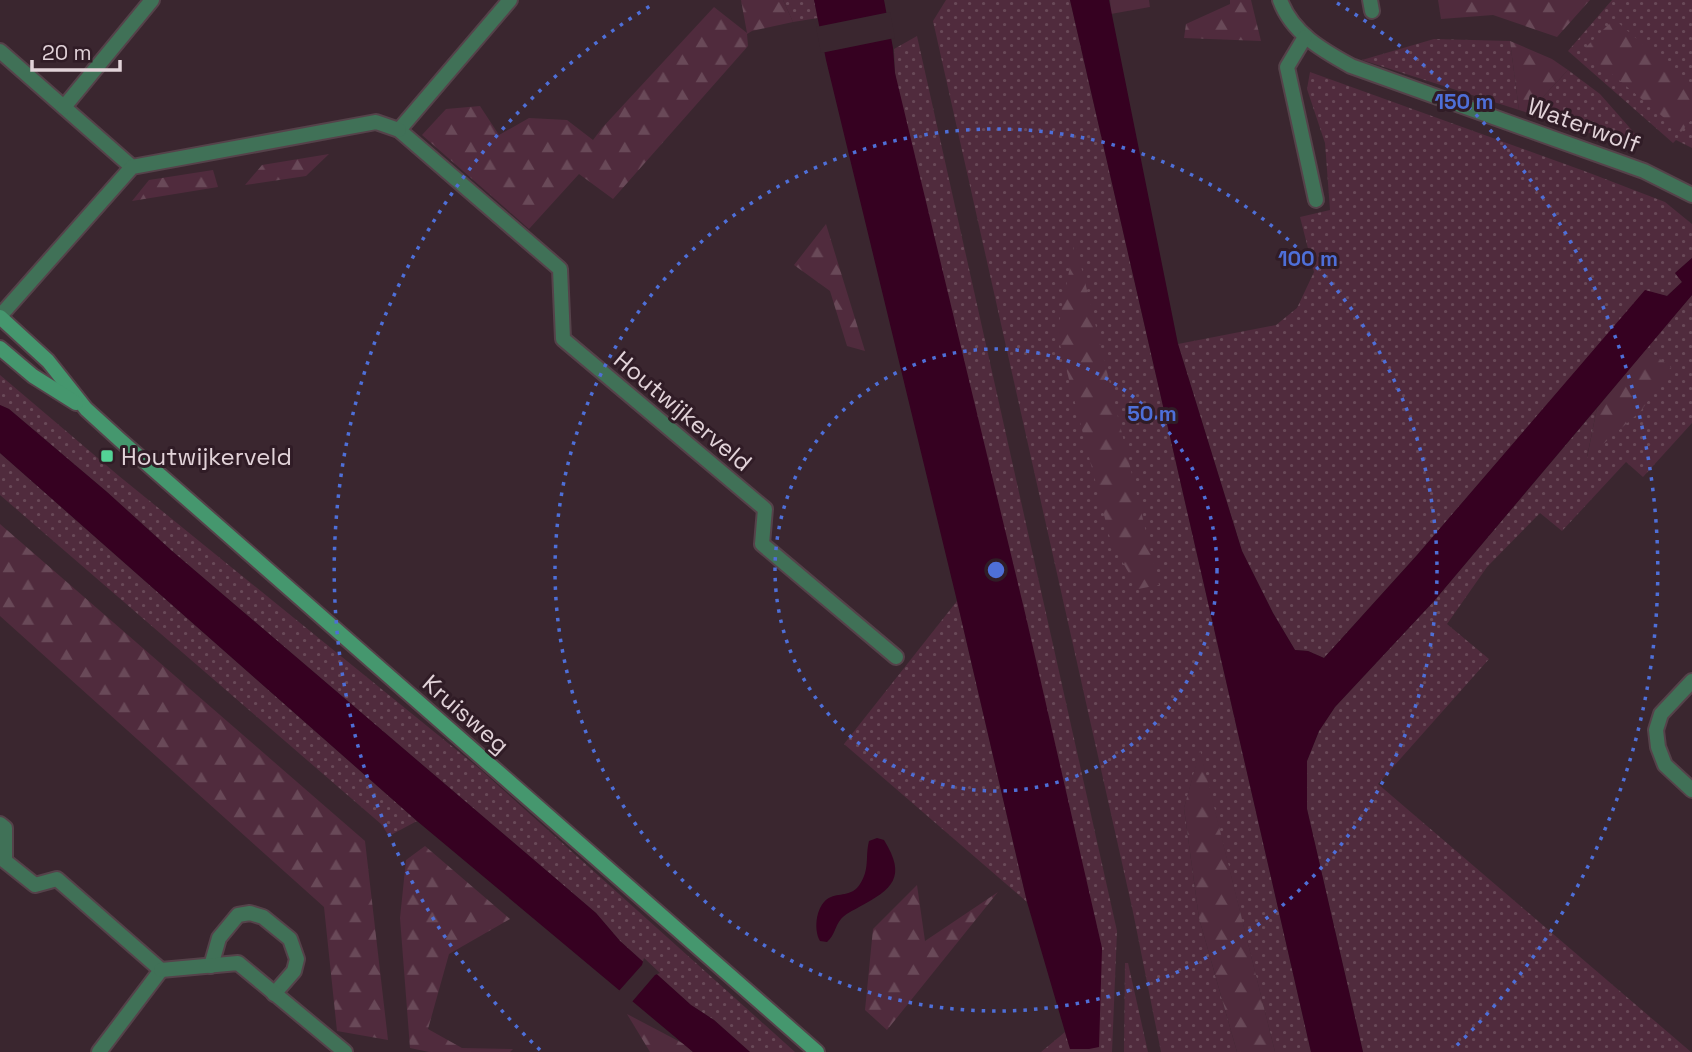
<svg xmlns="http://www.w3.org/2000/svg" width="1692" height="1052" font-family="'Space Grotesk',sans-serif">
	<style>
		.grass { fill: url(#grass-dots) }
		.forest { fill: url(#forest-firs) }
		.green { fill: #502b3d }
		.water { fill: #360121 }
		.pier { fill: #3a262f }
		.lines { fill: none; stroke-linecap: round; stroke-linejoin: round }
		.street-casing { stroke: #55424a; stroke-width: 18 }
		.secondary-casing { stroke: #55424a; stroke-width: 18 }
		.street { stroke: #407157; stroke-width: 14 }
		.secondary { stroke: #45976e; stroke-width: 14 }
		.ring { fill: none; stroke: #4e6fd8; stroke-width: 3.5; stroke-dasharray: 3.5 7 }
		.poi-dot { fill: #53d396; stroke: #301c26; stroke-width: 2.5 }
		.labels { text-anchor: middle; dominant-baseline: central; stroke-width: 6; stroke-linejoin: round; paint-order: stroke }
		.street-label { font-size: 24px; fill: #e2d3d9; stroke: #301c26 }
		.poi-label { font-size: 24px; fill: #e2d3d9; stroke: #301c26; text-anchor: start }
		.centre { fill: #4e6fd8; stroke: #301c26; stroke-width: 3.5 }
		.ring-label { font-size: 21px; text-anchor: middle; font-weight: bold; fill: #4e6fd8; stroke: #301c26; stroke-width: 6; stroke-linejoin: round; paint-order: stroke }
	</style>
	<defs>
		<pattern id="grass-dots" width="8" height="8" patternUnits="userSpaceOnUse" patternTransform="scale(1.75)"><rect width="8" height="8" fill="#502b3d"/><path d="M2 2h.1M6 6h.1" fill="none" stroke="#694958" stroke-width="1.8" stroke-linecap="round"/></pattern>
		<pattern id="forest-firs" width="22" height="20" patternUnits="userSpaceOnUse" patternTransform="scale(1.75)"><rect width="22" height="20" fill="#502b3d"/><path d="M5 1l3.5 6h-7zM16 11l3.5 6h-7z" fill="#694958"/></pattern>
	</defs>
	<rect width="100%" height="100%" fill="#3a262f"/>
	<g class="grass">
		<polygon points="783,0 814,0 818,18 793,22"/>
		<polygon points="946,0 1070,0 1311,1052 1275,1052 1200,752 1184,808 1199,918 1237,1052 1161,1052 1133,912 933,21"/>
		<polygon points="1612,0 1692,0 1692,148 1676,140 1673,143 1568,51"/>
		<polygon points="917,36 1117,931 1112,1052 1041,1052 1065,1032 1070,1049 895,73 894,49"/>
		<polygon points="1434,39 1510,41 1519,110 1362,60"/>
		<polygon points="1568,70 1600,94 1637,136 1633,147 1528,113"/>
		<polygon points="1310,72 1587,172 1665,202 1692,224 1692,258 1675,273 1682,282 1667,296 1645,291 1418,554 1324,658 1308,651 1295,650 1273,613 1242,551 1178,344 1276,325 1297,308 1314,272 1300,217 1330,210 1325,143 1307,89"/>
		<polygon points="1692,295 1692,423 1643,477 1626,462 1562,531 1540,513 1487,567 1447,624 1489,659 1378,784 1691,1052 1363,1052 1307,809 1307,761 1319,731 1335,707 1434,601 1597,408 1587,457 1670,367 1646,349"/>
		<polygon points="0,375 119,476 480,769 795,1052 750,1052 714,1020 691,1005 620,941 596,913 172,551 107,492 9,409 0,405"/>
		<polygon points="0,453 417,821 389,836 381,824 0,495"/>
		<polygon points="957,601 1027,902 844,744"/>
		<polygon points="1125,963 1128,963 1148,1052 1124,1052"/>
	</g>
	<g class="forest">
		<polygon points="741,0 783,0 793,22 752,31 747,34 748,46 613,199 579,174 529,229 422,135 446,109 480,106 499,135 529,118 567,120 593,140 602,128 714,7 747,33"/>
		<polygon points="1230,0 1251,0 1261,41 1184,38 1186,24 1230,4"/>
		<polygon points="1438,0 1590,0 1557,37 1493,15 1441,19"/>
		<polygon points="1614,19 1692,87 1692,119 1681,132 1583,50"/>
		<polygon points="1510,41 1552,59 1568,70 1528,113 1519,110"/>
		<polygon points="329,154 306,176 245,185 262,165"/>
		<polygon points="213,170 218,187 132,201 149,180"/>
		<polygon points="826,224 865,351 847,346 830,291 794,265"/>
		<polygon points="1075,241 1159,585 1138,589 1111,542 1057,333"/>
		<polygon points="1646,349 1671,367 1641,411 1587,458 1597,408"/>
		<polygon points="0,524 365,841 388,1040 337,1031 324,907 0,616"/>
		<polygon points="1200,750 1275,1052 1237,1052 1199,918 1184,808"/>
		<polygon points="425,846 510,919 449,954 428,1029 462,1048 513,1049 510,1052 429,1052 410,1048 400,918 406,860"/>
		<polygon points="917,885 925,941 998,892 887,1030 865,1010 873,929"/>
		<polygon points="627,1014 684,1044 693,1052 650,1052"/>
	</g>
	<polygon class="green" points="1110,0 1149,0 1150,7 1111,14"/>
	<g class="water">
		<polygon points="814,0 884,0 893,48 895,73 1026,617 1102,948 1099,1047 1089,1049 1070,1049 1027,902 957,601 826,60"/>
		<polygon points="1070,0 1109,0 1178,344 1242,551 1273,613 1295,650 1308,651 1324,658 1418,554 1645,290 1667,296 1682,282 1675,273 1692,258 1692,295 1434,601 1335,707 1319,731 1307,761 1307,809 1363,1052 1311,1052"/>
		<polygon points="0,405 9,409 107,492 172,551 596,913 620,941 691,1005 714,1020 750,1052 693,1052 417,821 0,453"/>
		<path d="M 877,838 L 884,840 C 907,877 893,889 859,907 C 854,910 845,914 841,919 C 835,926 835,935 827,942 L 820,941 C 813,929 816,903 831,897 C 841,893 853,896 860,884 C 870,869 865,857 869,841 Z"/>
	</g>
	<g class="pier">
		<polygon points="890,12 895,38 821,53 816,27"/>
		<polygon points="644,958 660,973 655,975 631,1003 618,992 642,965"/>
	</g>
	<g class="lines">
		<g class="street-casing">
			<g id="street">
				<polyline points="510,0 399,130 560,269 563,339 765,509 762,544 896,657"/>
				<path d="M 1280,0 C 1292,33 1322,50 1351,66 L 1644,171 L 1692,195"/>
				<polyline points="1370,0 1372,11"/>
				<polyline points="1305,37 1287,67 1316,200"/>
				<polyline points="0,51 132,167"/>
				<polyline points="64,107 152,0"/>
				<polyline points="0,316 132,167 376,122 399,130"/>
				<polyline points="1692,681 1661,714 1656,730 1658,747 1665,765 1692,790"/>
				<polyline points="0,824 5,828 5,861 35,885 57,879 161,970 99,1052"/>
				<polyline points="211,966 219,938 238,915 250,913 263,917 290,939 297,959 294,971 274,994"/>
				<polyline points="161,970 238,963 345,1052"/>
			</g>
		</g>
		<g class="secondary-casing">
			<g id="secondary">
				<polyline points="0,317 48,361 86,409 120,440 817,1052"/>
				<polyline points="0,348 33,376 76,403"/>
			</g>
		</g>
		<use href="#street" class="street"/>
		<use href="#secondary" class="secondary"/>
	</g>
	<g class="ring">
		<circle cx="996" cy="570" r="221"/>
		<circle cx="996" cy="570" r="441"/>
		<path d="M540 1050A662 662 0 0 1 655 3M1337 3A662 662 0 0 1 1452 1050"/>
	</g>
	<rect class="poi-dot" x="100" y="449" width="14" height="14" rx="3.5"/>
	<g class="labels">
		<g class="street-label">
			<text transform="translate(1584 125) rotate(20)">Waterwolf</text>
			<text transform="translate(683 411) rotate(40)">Houtwijkerveld</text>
			<text transform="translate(466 714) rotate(41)">Kruisweg</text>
		</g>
		<g class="poi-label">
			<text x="121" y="456">Houtwijkerveld</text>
		</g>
	</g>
	<circle cx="996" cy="570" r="10" class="centre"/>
	<g class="ring-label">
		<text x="1464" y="109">150 m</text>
		<text x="1308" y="266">100 m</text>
		<text x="1152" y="421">50 m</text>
	</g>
	<path d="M32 60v10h88v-10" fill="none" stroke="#e2d3d9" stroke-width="3.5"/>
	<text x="42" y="60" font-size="21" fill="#e2d3d9" stroke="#301c26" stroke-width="5" paint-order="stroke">20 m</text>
</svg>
